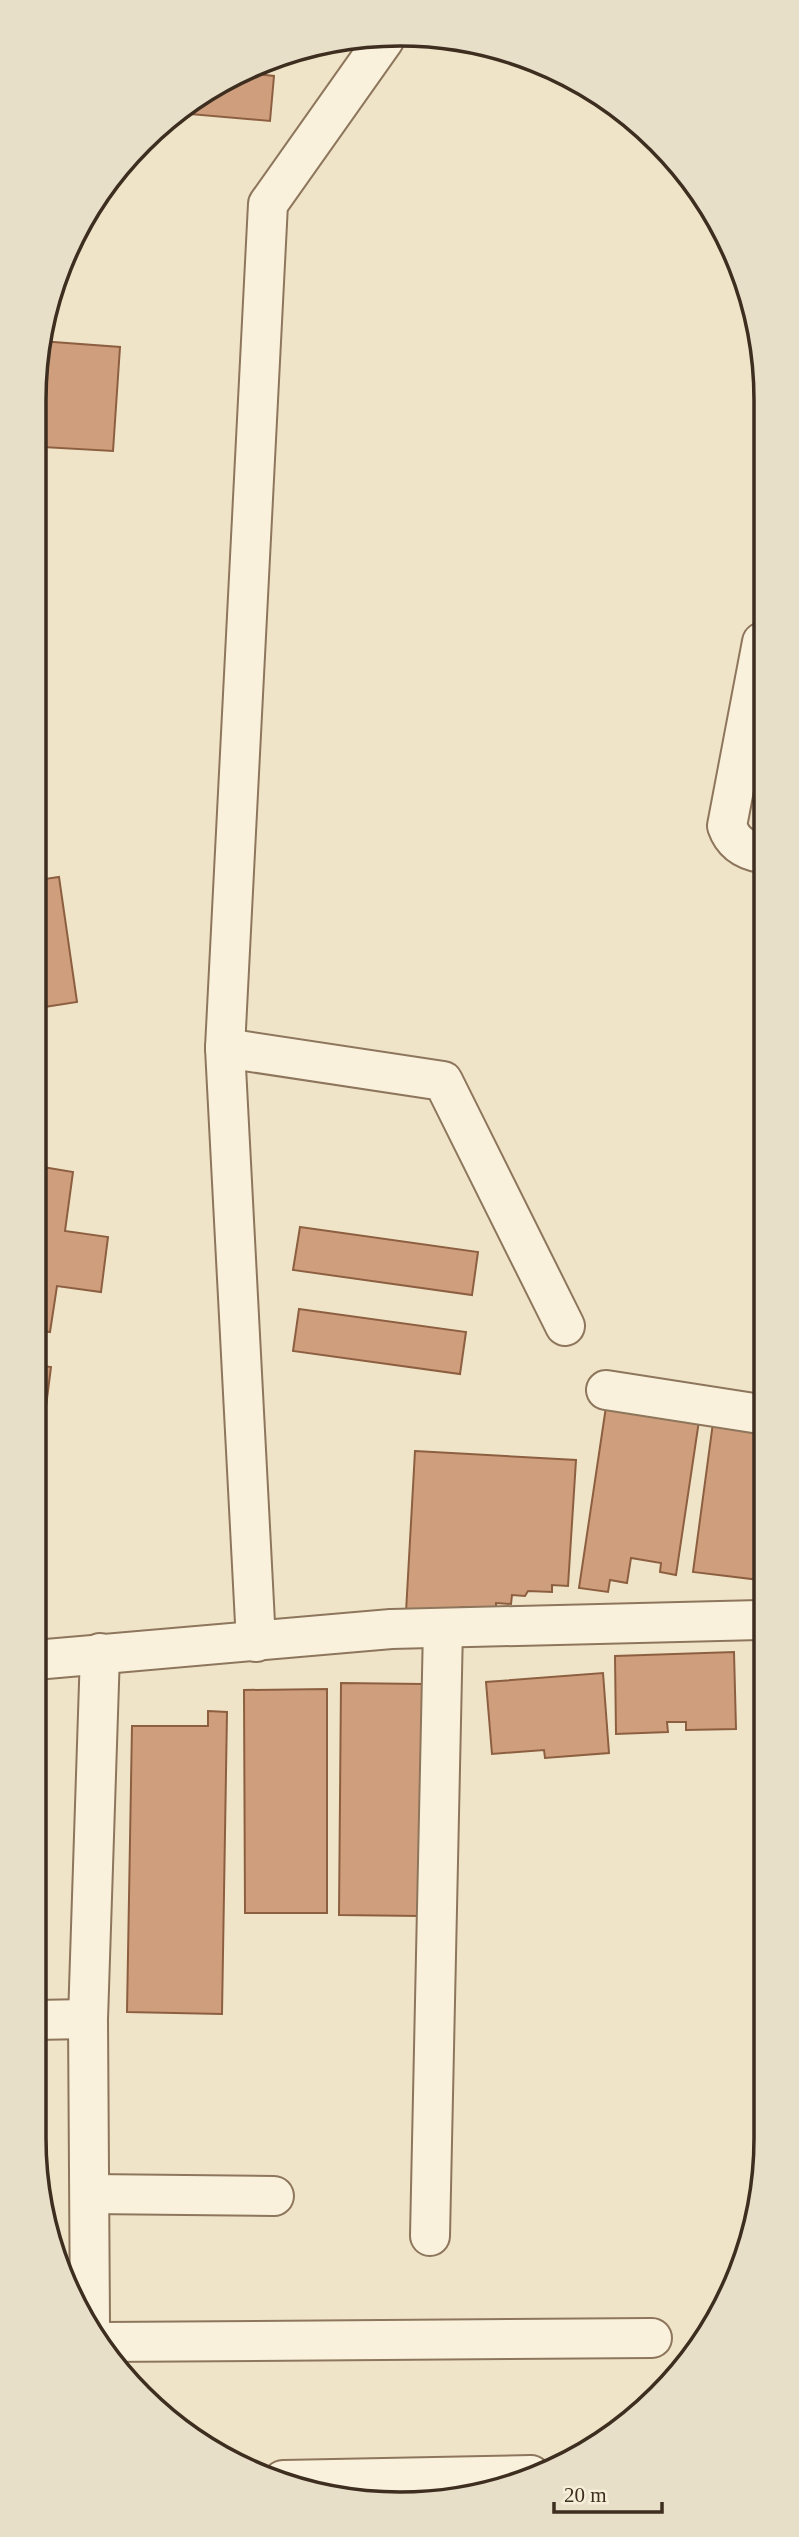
<svg xmlns="http://www.w3.org/2000/svg" width="799" height="2537" font-family="Georgia,serif">
	<style>
		.building { fill: #cf9f7d; stroke: #8d5f41; stroke-width: 2 }
		.lines { fill: none; stroke-linecap: round; stroke-linejoin: round }
		.minor-casing { stroke: #8d765c; stroke-width: 42 }
		.minor { stroke: #faf1dc; stroke-width: 38 }
		.rim { fill: none; stroke: #3d2e20; stroke-width: 3.5 }
	</style>
	<rect width="100%" height="100%" fill="#f0e4c8"/>
	<g class="building">
		<polygon points="248,73 274,76 270,121 178,113 196,95"/>
		<polygon points="40,341 120,347 113,451 43,447 40,501"/>
		<polygon points="59,877 77,1002 38,1008 38,880"/>
		<polygon points="37,1166 73,1172 65,1231 108,1237 101,1292 57,1286 50,1332 36,1330"/>
		<polygon points="300,1227 478,1252 472,1295 293,1270"/>
		<polygon points="299,1309 466,1332 460,1374 293,1351"/>
		<polygon points="36,1365 51,1367 36,1485"/>
		<polygon points="607,1400 700,1414 676,1575 660,1572 661,1563 631,1558 627,1583 610,1580 608,1592 579,1588"/>
		<polygon points="714,1415 760,1421 760,1580 693,1572"/>
		<polygon points="415,1451 576,1460 568,1586 552,1585 552,1592 528,1591 525,1596 512,1595 511,1604 496,1603 496,1609 461,1607 461,1615 406,1612"/>
		<polygon points="734,1652 736,1729 686,1730 686,1722 667,1722 668,1732 616,1734 615,1656"/>
		<polygon points="603,1673 609,1753 545,1758 544,1750 492,1754 486,1682"/>
		<polygon points="341,1683 423,1684 421,1916 339,1915"/>
		<polygon points="327,1689 327,1913 245,1913 244,1690"/>
		<polygon points="208,1711 227,1712 222,2014 127,2012 132,1726 208,1726"/>
	</g>
	<g class="lines">
		<g class="minor-casing">
			<g id="minor">
				<path d="M 761,853 C 744,850 733,843 727,826 L 762,642"/>
				<polyline points="225,1048 443,1081 565,1326"/>
				<polyline points="606,1390 760,1414"/>
				<polyline points="256,1642 225,1048 268,204 384,40"/>
				<polyline points="35,1660 391,1629 760,1620"/>
				<polyline points="34,2020 88,2019"/>
				<polyline points="91,2194 274,2196"/>
				<polyline points="430,2236 443,1628"/>
				<polyline points="90,2324 88,2019 100,1653"/>
				<polyline points="102,2342 652,2338"/>
				<polyline points="283,2480 531,2475"/>
			</g>
		</g>
		<use href="#minor" class="minor"/>
	</g>
	<path d="M0 0H799V2537H0ZM400 46H400A354 354 0 0 1 754 400V2138A354 354 0 0 1 400 2492H400A354 354 0 0 1 46 2138V400A354 354 0 0 1 400 46Z" fill="#e8dfc9" fill-rule="evenodd"/>
	<path class="rim" d="M400 46H400A354 354 0 0 1 754 400V2138A354 354 0 0 1 400 2492H400A354 354 0 0 1 46 2138V400A354 354 0 0 1 400 46Z"/>
	<path d="M554 2502v10h108v-10" fill="none" stroke="#3d2e20" stroke-width="3.5"/>
	<text x="564" y="2502" font-size="21" fill="#3d2e20" stroke="#f7eed8" stroke-width="5" paint-order="stroke">20 m</text>
</svg>
